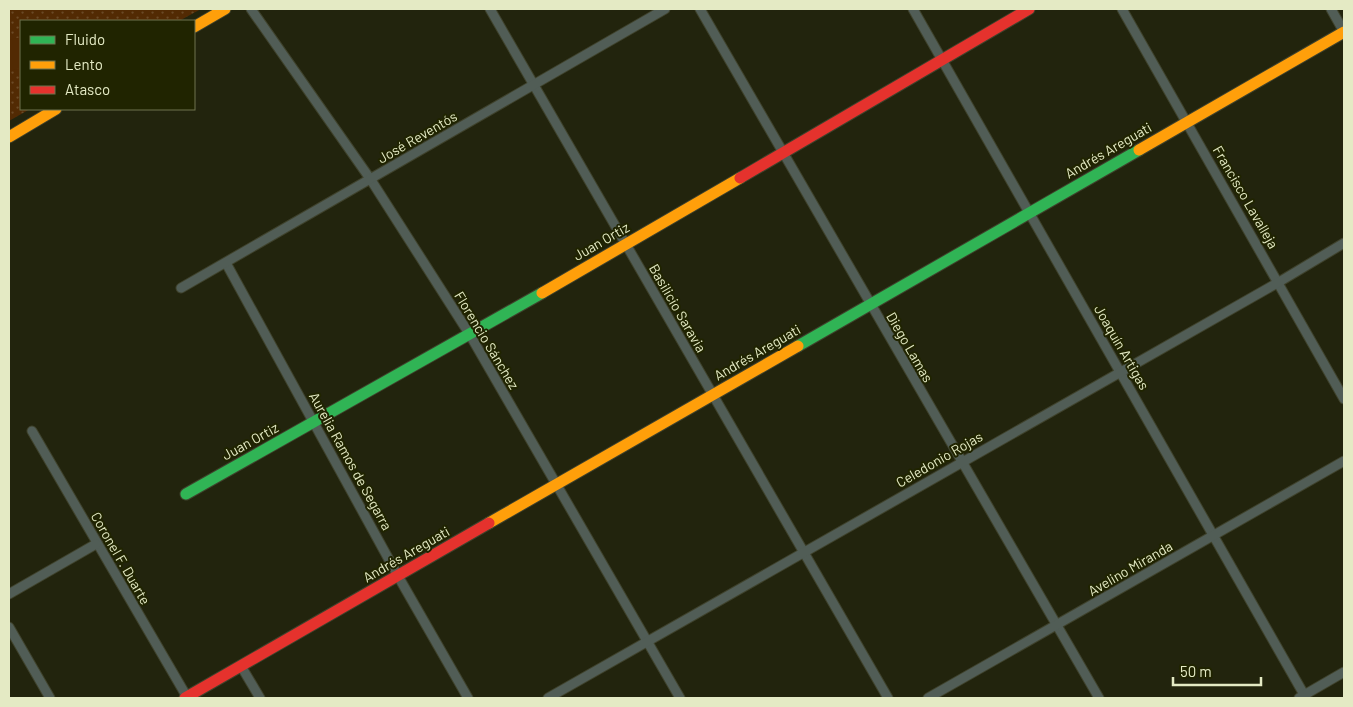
<svg xmlns="http://www.w3.org/2000/svg" width="1353" height="707" font-family="Barlow,sans-serif">
	<style>
		.grass { fill: url(#grass-dots) }
		.pitch { fill: #522a03 }
		.lines { fill: none; stroke-linecap: round; stroke-linejoin: round }
		.street-casing { stroke: #3f422c; stroke-width: 11 }
		.fast-casing { stroke: #3f422c; stroke-width: 13 }
		.slow-casing { stroke: #3f422c; stroke-width: 13 }
		.jam-casing { stroke: #3f422c; stroke-width: 13 }
		.street { stroke: #515d56; stroke-width: 9 }
		.fast { stroke: #30b455; stroke-width: 11 }
		.slow { stroke: #ff9f0a; stroke-width: 11 }
		.jam { stroke: #e5322d; stroke-width: 11 }
		.labels { text-anchor: middle; dominant-baseline: central; stroke-width: 4; stroke-linejoin: round; paint-order: stroke }
		.street-label { font-size: 14px; fill: #e4eac4; stroke: #202400 }
	</style>
	<defs>
		<pattern id="grass-dots" width="8" height="8" patternUnits="userSpaceOnUse" patternTransform="scale(1.25)"><rect width="8" height="8" fill="#522a03"/><path d="M2 2h.1M6 6h.1" fill="none" stroke="#6b4926" stroke-width="1.8" stroke-linecap="round"/></pattern>
	</defs>
	<rect width="100%" height="100%" fill="#22240d"/>
	<polygon class="grass" points="9,9 201,9 179,21 21,21 21,109 30,109 9,121"/>
	<polygon class="pitch" points="21,37 21,68 9,71 9,40"/>
	<g class="lines">
		<g class="street-casing">
			<g id="street">
				<polyline points="251,9 371,180 470,335 680,698"/>
				<polyline points="490,9 888,698"/>
				<polyline points="700,9 1099,698"/>
				<polyline points="913,9 1306,698"/>
				<polyline points="1122,9 1344,399"/>
				<polyline points="1331,9 1344,32"/>
				<polyline points="226,263 398,576 468,698"/>
				<polyline points="181,288 665,9"/>
				<polyline points="32,431 187,697"/>
				<polyline points="9,594 96,544"/>
				<polyline points="9,627 50,698"/>
				<polyline points="241,666 260,698"/>
				<polyline points="548,698 1279,282 1344,243"/>
				<polyline points="928,698 1344,461"/>
				<polyline points="1299,698 1344,672"/>
			</g>
		</g>
		<g class="fast-casing">
			<g id="fast">
				<polyline points="798,346 1139,150"/>
				<polyline points="186,494 542,293"/>
			</g>
		</g>
		<g class="slow-casing">
			<g id="slow">
				<polyline points="194,27 225,9"/>
				<polyline points="9,137 56,109"/>
				<polyline points="1139,150 1344,32"/>
				<polyline points="542,293 740,178"/>
				<polyline points="489,523 798,346"/>
			</g>
		</g>
		<g class="jam-casing">
			<g id="jam">
				<polyline points="740,178 1029,9"/>
				<polyline points="185,698 489,523"/>
			</g>
		</g>
		<use href="#street" class="street"/>
		<use href="#fast" class="fast"/>
		<use href="#slow" class="slow"/>
		<use href="#jam" class="jam"/>
	</g>
	<g class="labels">
		<g class="street-label">
			<text transform="translate(417 137) rotate(-30)">José Reventós</text>
			<text transform="translate(1108 150) rotate(-30)">Andrés Areguati</text>
			<text transform="translate(1246 197) rotate(60)">Francisco Lavalleja</text>
			<text transform="translate(601 241) rotate(-30)">Juan Ortiz</text>
			<text transform="translate(678 308) rotate(60)">Basilicio Saravia</text>
			<text transform="translate(487 340) rotate(59)">Florencio Sánchez</text>
			<text transform="translate(910 347) rotate(60)">Diego Lamas</text>
			<text transform="translate(1122 347) rotate(60)">Joaquín Artigas</text>
			<text transform="translate(757 352) rotate(-30)">Andrés Areguati</text>
			<text transform="translate(250 441) rotate(-29)">Juan Ortiz</text>
			<text transform="translate(939 459) rotate(-30)">Celedonio Rojas</text>
			<text transform="translate(351 461) rotate(61)">Aurelia Ramos de Segarra</text>
			<text transform="translate(406 554) rotate(-30)">Andrés Areguati</text>
			<text transform="translate(121 558) rotate(60)">Coronel F. Duarte</text>
			<text transform="translate(1130 568) rotate(-30)">Avelino Miranda</text>
		</g>
	</g>
	<rect width="1353" height="707" fill="none" stroke="#e4eac4" stroke-width="20"/>
	<rect x="20" y="20" width="175" height="90" fill="#202400" stroke="#6e734e"/>
	<rect x="30" y="36" width="25" height="8" fill="#30b455" stroke="#6e734e"/>
	<text x="65" y="45" font-size="15" fill="#e4eac4">Fluido</text>
	<rect x="30" y="61" width="25" height="8" fill="#ff9f0a" stroke="#6e734e"/>
	<text x="65" y="70" font-size="15" fill="#e4eac4">Lento</text>
	<rect x="30" y="86" width="25" height="8" fill="#e5322d" stroke="#6e734e"/>
	<text x="65" y="95" font-size="15" fill="#e4eac4">Atasco</text>
	<path d="M1173 677v8h88v-8" fill="none" stroke="#e4eac4" stroke-width="2.5"/>
	<text x="1180" y="677" font-size="15" fill="#e4eac4" stroke="#202400" stroke-width="4" paint-order="stroke">50 m</text>
</svg>
